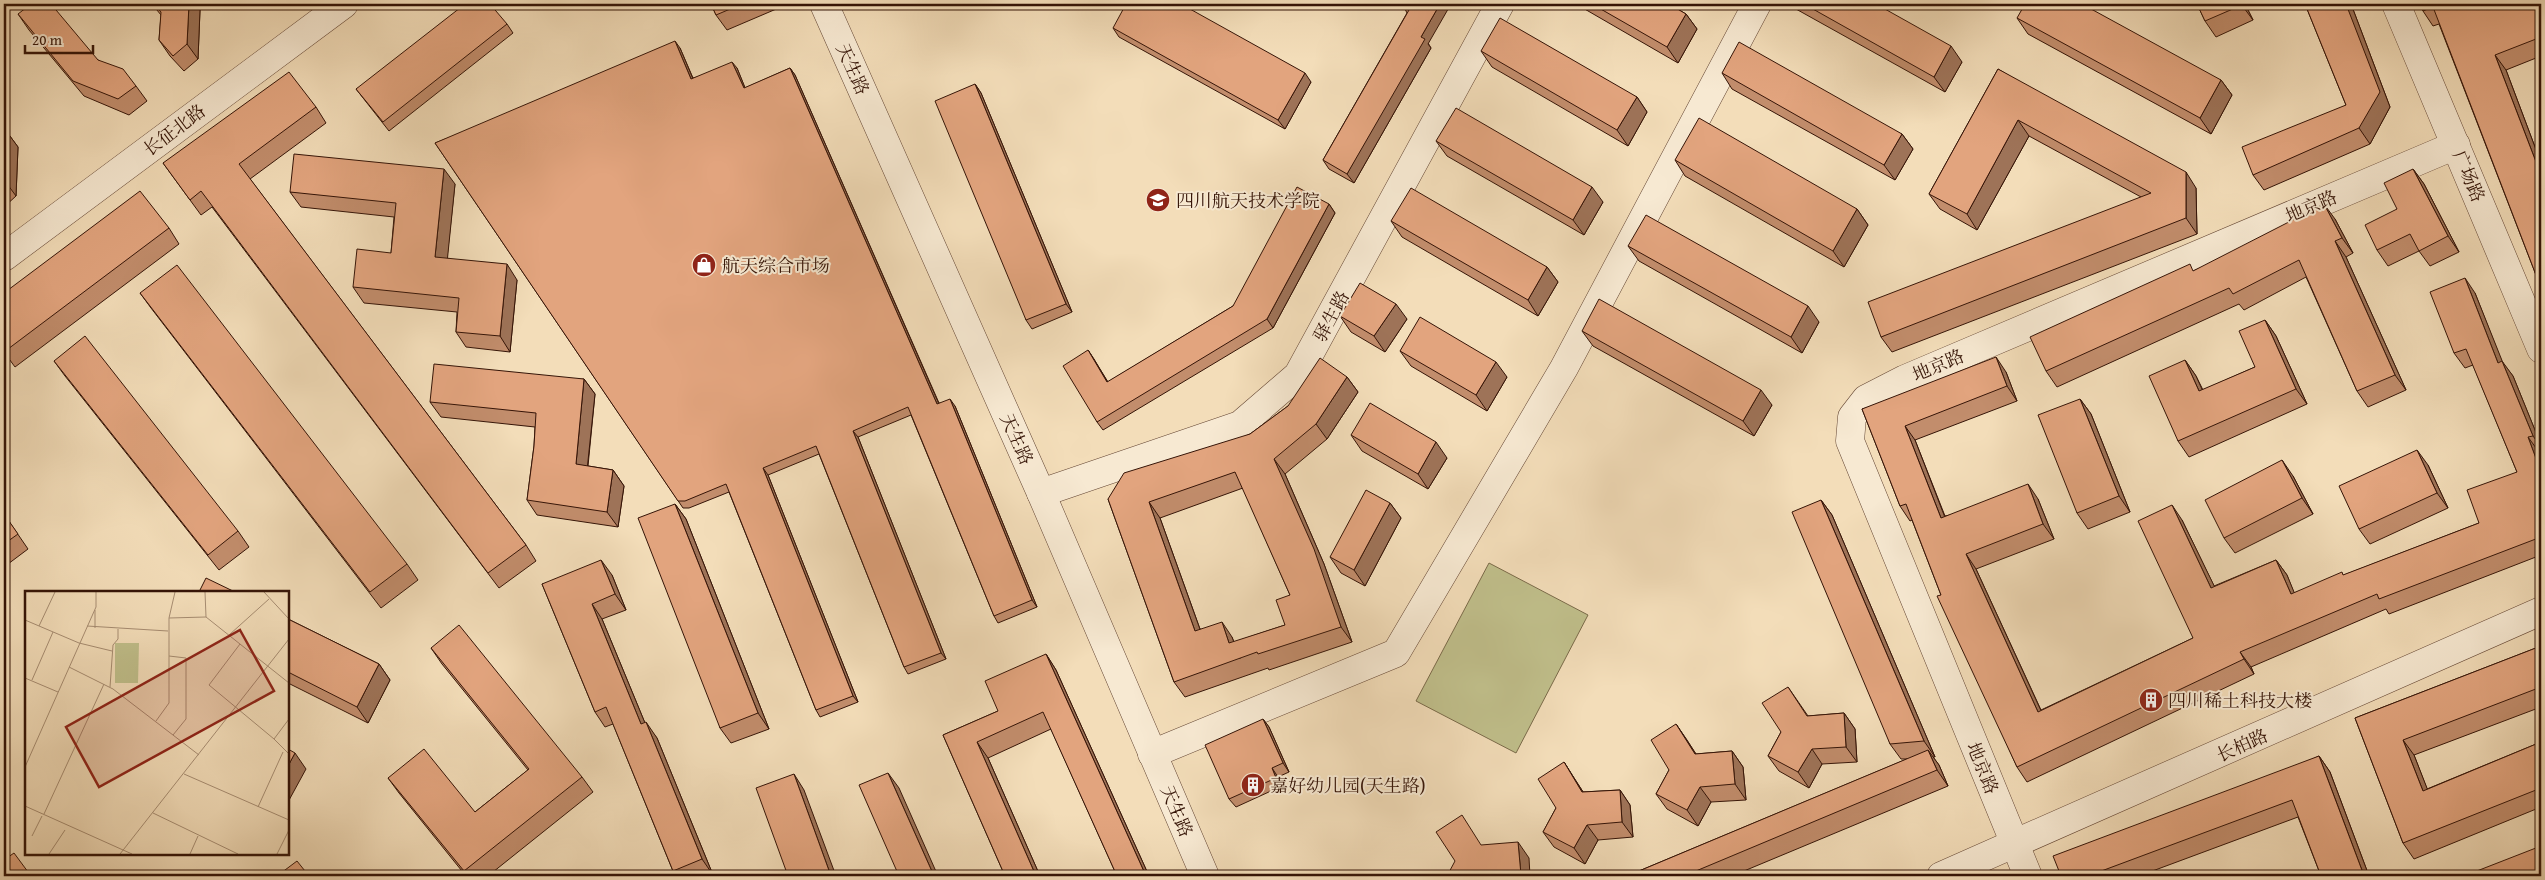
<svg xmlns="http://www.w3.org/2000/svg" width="2545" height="880" font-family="'Gentium Book Plus','Noto Serif SC',serif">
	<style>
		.green { fill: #c0bf8b; stroke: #7a6a49 }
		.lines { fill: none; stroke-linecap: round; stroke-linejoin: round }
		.minor-casing { stroke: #644634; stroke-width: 29 }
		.minor { stroke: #f7e9d2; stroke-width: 28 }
		.wall { fill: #c28d6c; stroke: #351407; fill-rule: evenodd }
		.shaded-wall { fill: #9e7358; stroke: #351407 }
		.building { fill: #e2a47e; stroke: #351407; fill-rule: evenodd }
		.labels { text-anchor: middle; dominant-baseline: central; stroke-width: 4; stroke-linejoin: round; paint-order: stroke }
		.street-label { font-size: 18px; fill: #351407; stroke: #f7e9d2 }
		.poi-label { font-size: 18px; fill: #351407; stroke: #f7e9d2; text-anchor: start }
		.inset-road { fill: none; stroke: #a78d72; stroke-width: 1 }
		.view { fill: #8f2418; fill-opacity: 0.15; stroke: #8f2418; stroke-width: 2.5 }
		.inset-edge { fill: none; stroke: #351407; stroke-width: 2.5 }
	</style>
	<rect width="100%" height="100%" fill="#f3ddb9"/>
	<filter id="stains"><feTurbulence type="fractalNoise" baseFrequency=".004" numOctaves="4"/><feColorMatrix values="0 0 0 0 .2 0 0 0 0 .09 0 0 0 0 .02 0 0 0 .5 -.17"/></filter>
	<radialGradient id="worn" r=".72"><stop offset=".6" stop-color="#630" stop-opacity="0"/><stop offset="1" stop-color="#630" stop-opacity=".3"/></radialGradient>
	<polygon class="green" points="1489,563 1588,615 1516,753 1416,701"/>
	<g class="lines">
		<g class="minor-casing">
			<g id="minor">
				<polyline points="824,4 1041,493 1205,876"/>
				<polyline points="2396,4 2541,349"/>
				<polyline points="4,257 344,4"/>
				<polyline points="1041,493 1240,425 1298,375 1500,4"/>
				<polyline points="1152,754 1396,653 1564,368 1757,4"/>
				<polyline points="1941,876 2541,611"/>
				<polyline points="2028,876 1850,441 1852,417 1866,399 1905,379 2456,145"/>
			</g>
		</g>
		<use href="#minor" class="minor"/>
	</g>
	<g class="wall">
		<polygon points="152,4 195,4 200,10 198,59 184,71 170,56 159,40 161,15"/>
		<polygon points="711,4 788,4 727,30 716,15"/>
		<polygon points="1406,4 1431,48 1354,183 1329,169 1323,160 1407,13 1404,7"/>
		<polygon points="1576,4 1669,4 1686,14 1697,29 1678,63"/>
		<polygon points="1787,4 1876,4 1962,62 1945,92"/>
		<polygon points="2197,4 2245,4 2253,20 2216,37 2205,21"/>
		<polygon points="2305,4 2351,4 2390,107 2370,144 2264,190 2253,175 2346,105"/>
		<polygon points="2420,4 2541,4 2541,56 2506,70 2541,163 2541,288 2439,24 2433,26 2423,11"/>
		<polygon points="18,14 98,60 136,86 147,101 129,115 84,96 29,30"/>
		<polygon points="2017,18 2221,80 2232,95 2211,134 2028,34"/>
		<polygon points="507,24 513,33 389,131 356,89"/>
		<polygon points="1113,28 1311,82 1285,129 1119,37"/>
		<polygon points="680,48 693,78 737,68 745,88 790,68 795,75 939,403 955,406 1037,607 998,623 994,616 911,415 858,437 946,659 908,674 904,667 819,454 768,475 858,702 820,717 816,710 729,492 689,508 683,508 435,143"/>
		<polygon points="1481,51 1637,97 1647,112 1628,146 1492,67"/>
		<polygon points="1998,69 2196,188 2197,234 1892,352 1881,337 2141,197 2029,136 1977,230 1940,209 1929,194"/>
		<polygon points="1722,73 1902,134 1913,149 1895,180 1732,89"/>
		<polygon points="975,84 981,93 1072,312 1032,329 1026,320"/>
		<polygon points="316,107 326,123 250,179 526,545 536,561 499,588 212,207 201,215 163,163"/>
		<polygon points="4,128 18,147 16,196 4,207"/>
		<polygon points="1436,141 1603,202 1584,235 1447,156"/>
		<polygon points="1675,160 1857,209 1868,225 1844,267 1685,176"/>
		<polygon points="2413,169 2424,184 2459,252 2430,266 2419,251 2388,266 2377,250 2397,209"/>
		<polygon points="455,184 447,258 517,280 510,352 466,347 456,332 457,312 364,303 353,287 391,253 394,217 301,207 290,192"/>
		<polygon points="1329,204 1335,213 1273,328 1103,430 1097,422 1088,350 1108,382 1233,306"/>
		<polygon points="2335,219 2353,253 2346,257 2406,390 2368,407 2357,391 2306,277 2244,310 2239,304 2057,387 2046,371 2195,270"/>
		<polygon points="1391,221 1547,267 1558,282 1538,316 1402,237"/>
		<polygon points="169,228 179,244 15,367 4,352 4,293"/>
		<polygon points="1628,246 1819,322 1802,353 1639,261"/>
		<polygon points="140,293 407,564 418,580 381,608 151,308"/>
		<polygon points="2475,293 2502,362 2513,376 2541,445 2541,451 2539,452 2541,459 2541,555 2389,614 2386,609 2251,667 2254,674 2027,782 2017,767 1941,595 1912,520 1910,521 1900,506 1862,409 2006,372 2017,401 1915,440 1945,516 2038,499 2054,539 1976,569 2041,710 2193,638 2182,520 2214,586 2276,560 2287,575 2294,593 2344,575 2479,523 2517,472 2473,365 2465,368 2454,353"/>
		<polygon points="1340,316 1407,319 1385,352 1351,332"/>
		<polygon points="2265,320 2276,336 2307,404 2189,457 2178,441 2185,360 2196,376 2203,390 2255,367"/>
		<polygon points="1582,331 1772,405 1754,436 1593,346"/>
		<polygon points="1400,351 1507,377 1487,411 1411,366"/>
		<polygon points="54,361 238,531 249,547 219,570 65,376"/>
		<path d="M 1347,377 L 1358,392 L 1327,439 L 1285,474 L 1324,564 L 1352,642 L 1269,670 L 1268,668 L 1185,697 L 1174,682 L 1108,499 L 1250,434 L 1288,406 ZM 1243,488 L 1290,595 L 1285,625 L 1234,642 L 1232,637 L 1200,629 L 1160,518 Z"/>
		<polygon points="584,379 595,394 588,466 613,470 624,486 618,527 537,515 527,500 534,446 535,427 441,417 430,402"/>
		<polygon points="2080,399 2091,414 2130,512 2088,529 2077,513"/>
		<polygon points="1351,435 1447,458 1428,489 1362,451"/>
		<polygon points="2428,465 2448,508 2370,544 2359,529"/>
		<polygon points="2293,476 2313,514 2235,553 2224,538"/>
		<polygon points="1821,500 1832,515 1935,757 1933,757 1939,765 1948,786 1732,876 1627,876 1907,759 1901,759 1890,744"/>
		<polygon points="1390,503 1401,518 1365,586 1341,573 1330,557"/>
		<polygon points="675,504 686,519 769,729 731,743 720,728"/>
		<polygon points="4,514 28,549 4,567"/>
		<polygon points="612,575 626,610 602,619 645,723 657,738 713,875 710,876 677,876 673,871 613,724 605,727 595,712 542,584"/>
		<polygon points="288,619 379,664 390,680 368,723 288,683"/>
		<polygon points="2541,646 2541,707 2414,755 2427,789 2541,742 2541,807 2414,859 2403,843 2355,718"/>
		<polygon points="431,648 582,777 593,792 488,876 466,876 399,793 388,778 475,812 528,770 442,664"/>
		<polygon points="1046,654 1056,670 1149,876 1117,876 1051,729 988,758 1040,876 1005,876 943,735 998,711"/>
		<polygon points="1788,687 1808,716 1844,713 1855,729 1857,762 1822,764 1809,788 1779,771 1768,756 1781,732"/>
		<polygon points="1263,719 1269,727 1289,772 1278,777 1282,786 1236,807 1229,799"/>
		<polygon points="1676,724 1696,754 1732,751 1743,767 1746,800 1711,802 1698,826 1667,809 1656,794 1669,770"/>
		<polygon points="2319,756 2330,772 2369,876 2321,876 2298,817 2139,876 2061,876"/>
		<polygon points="1564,762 1583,792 1620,790 1630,805 1633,837 1598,840 1585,864 1554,847 1543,832 1556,808"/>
	</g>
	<g class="shaded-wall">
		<polygon points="189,4 195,4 200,10 198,59 187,44"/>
		<polygon points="1440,4 1451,4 1428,44 1431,48 1354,183 1347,174 1421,37"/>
		<polygon points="2241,4 2245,4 2253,20"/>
		<polygon points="2346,4 2351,4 2390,107 2370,144 2359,128"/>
		<polygon points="1686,14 1697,29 1678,63 1667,47"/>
		<polygon points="675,41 680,48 696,86 691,79"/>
		<polygon points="1951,46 1962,62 1945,92 1934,77"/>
		<polygon points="2495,55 2506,70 2541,163 2541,175"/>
		<polygon points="732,62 737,68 748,95 744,88"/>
		<polygon points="790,68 795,75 942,411 937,404"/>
		<polygon points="1305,73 1311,82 1285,129 1278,120"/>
		<polygon points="2221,80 2232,95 2211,134 2200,118"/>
		<polygon points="975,84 981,93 1072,312 1066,304"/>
		<polygon points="1637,97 1647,112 1628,146 1617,130"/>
		<polygon points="2018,120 2029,136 1977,230 1967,214"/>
		<polygon points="7,132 18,147 16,196 5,181"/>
		<polygon points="1902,134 1913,149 1895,180 1884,165"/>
		<polygon points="444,169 455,184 446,273 435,257"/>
		<polygon points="2413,169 2424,184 2459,252 2448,236"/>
		<polygon points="2186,172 2196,188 2197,234 2186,218"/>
		<polygon points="1592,187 1603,202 1584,235 1573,220"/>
		<polygon points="1329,204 1335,213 1273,328 1267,319"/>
		<polygon points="2324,204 2335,219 2353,253 2342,238"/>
		<polygon points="1857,209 1868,225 1844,267 1833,251"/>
		<polygon points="2335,241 2346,257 2406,390 2395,375"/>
		<polygon points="507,264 517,280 510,352 500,336"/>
		<polygon points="1547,267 1558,282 1538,316 1528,300"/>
		<polygon points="2465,278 2475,293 2509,378 2498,363"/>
		<polygon points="1396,304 1407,319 1385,352 1374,336"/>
		<polygon points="1808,306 1819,322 1802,353 1791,337"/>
		<polygon points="2265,320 2276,336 2307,404 2296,389"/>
		<polygon points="1088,350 1094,359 1113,391 1107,382"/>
		<polygon points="1996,357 2006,372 2017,401 2007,386"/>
		<polygon points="2185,360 2196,376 2210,407 2199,391"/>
		<polygon points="2502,361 2513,376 2541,445 2541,447 2533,436"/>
		<polygon points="1496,362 1507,377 1487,411 1476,395"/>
		<polygon points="1347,377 1358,392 1327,439 1316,424"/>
		<polygon points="584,379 595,394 586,480 576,464"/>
		<polygon points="1761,390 1772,405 1754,436 1743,421"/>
		<polygon points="950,399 955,406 1037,607 1032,600"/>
		<polygon points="2080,399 2091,414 2130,512 2119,496"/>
		<polygon points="1905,426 1915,440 1951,533 1941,518"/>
		<polygon points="853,431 858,437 946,659 941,653"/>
		<polygon points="2528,437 2539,452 2541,459 2541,472"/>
		<polygon points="1436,442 1447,458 1428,489 1418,474"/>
		<polygon points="2417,450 2428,465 2448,508 2437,493"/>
		<polygon points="1274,459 1285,474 1324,564 1352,642 1341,627"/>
		<polygon points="2282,460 2293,476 2313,514 2302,498"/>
		<polygon points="763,468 768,475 858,702 853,696"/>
		<polygon points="613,470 624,486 618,527 607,512"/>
		<polygon points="2028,484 2038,499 2054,539 2043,524"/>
		<polygon points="1821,500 1832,515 1935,757 1924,741"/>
		<polygon points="1149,502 1160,518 1206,646 1195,631"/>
		<polygon points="1390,503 1401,518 1365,586 1354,570"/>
		<polygon points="675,504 686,519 769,729 758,713"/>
		<polygon points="2172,505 2182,520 2222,602 2211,588"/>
		<polygon points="1966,554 1976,569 2048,726 2038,712"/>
		<polygon points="601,560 612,575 626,610 615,594"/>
		<polygon points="2276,560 2287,575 2301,609 2291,594"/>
		<polygon points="592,604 602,619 652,740 641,724"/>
		<polygon points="1222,622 1232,637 1240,659 1229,643"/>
		<polygon points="2240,652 2251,667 2254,674 2244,659"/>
		<polygon points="1046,654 1056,670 1149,876 1146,876"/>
		<polygon points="379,664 390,680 368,723 357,707"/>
		<polygon points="1844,713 1855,729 1857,762 1846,747"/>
		<polygon points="1263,719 1269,727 1289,772 1283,763"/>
		<polygon points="646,722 657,738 713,875 702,859"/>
		<polygon points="1676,724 1687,740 1706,770 1695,754"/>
		<polygon points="2403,740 2414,755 2434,806 2423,791"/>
		<polygon points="977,742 988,758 1040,876 1036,876"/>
		<polygon points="1812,749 1822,764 1809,788 1798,772"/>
		<polygon points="1928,750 1939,765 1948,786 1937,770"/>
		<polygon points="1732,751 1743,767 1746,800 1735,784"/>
		<polygon points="295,753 306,769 288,802 288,766"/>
		<polygon points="2319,756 2330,772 2369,876 2365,876 2363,873"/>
		<polygon points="1564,762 1574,778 1593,807 1582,792"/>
		<polygon points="1272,768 1278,777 1282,786 1276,778"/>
		<polygon points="888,773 899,788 938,876 934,876"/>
		<polygon points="794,774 804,790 836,876 831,876"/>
		<polygon points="1700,787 1711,802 1698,826 1687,810"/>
		<polygon points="1620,790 1630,805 1633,837 1622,822"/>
		<polygon points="1587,825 1598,840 1585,864 1574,848"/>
		<polygon points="1518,842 1529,858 1530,876 1521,876 1521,875"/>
	</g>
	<g class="building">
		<polygon points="31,4 51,4 98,60 123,69 136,86 118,99 73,81 18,14"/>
		<polygon points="154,4 189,4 187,44 173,56 159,40 161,12"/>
		<polygon points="465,4 490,4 507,24 383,122 356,89"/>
		<polygon points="711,4 742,4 716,15"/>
		<polygon points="1126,4 1181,4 1305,73 1278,120 1113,28"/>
		<polygon points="1406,4 1440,4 1421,37 1425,39 1347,174 1323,160 1409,10 1404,7"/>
		<polygon points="1592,4 1669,4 1686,14 1667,47"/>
		<polygon points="1804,4 1876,4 1951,46 1934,77"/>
		<polygon points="2025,4 2082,4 2221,80 2200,118 2017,18"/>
		<polygon points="2197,4 2241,4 2242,5 2205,21"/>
		<polygon points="2305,4 2346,4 2380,92 2359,128 2253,175 2242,147 2346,105"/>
		<polygon points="2420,4 2541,4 2541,50 2536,39 2495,55 2541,175 2541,288 2433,7 2423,11"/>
		<polygon points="1500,18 1637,97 1617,130 1481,51"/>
		<polygon points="675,41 691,79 732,62 744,88 790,68 937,404 950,399 1032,600 994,616 908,407 853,431 941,653 904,667 816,446 763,468 853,696 816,710 726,484 685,501 678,501 435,143"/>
		<polygon points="1739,42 1902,134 1884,165 1722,73"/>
		<polygon points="1998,69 2186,172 2186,218 1881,337 1868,302 2151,193 2018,120 1967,214 1929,194"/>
		<polygon points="289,72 316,107 239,164 526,545 488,573 201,191 190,200 163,163"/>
		<polygon points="975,84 1066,304 1026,320 935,101"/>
		<polygon points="1456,108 1592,187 1573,220 1436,141"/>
		<polygon points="1699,118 1857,209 1833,251 1675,160"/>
		<polygon points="4,128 7,132 5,181 4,182"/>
		<polygon points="294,154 444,169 435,257 507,264 500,336 456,332 459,298 353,287 357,249 391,253 396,203 290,192"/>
		<polygon points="2413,169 2448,236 2419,251 2410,234 2377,250 2365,225 2397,209 2384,183"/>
		<polygon points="1297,187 1329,204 1267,319 1097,422 1063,366 1088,350 1107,382 1233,306"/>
		<polygon points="1411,188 1547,267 1528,300 1391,221"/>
		<polygon points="140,191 169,228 4,352 4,293"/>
		<polygon points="2324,204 2342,238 2335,241 2395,375 2357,391 2299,260 2233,294 2229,288 2046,371 2030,337 2190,264 2193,271"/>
		<polygon points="1646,215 1808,306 1791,337 1628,246"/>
		<polygon points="177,265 407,564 370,592 140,293"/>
		<polygon points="2465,278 2498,363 2502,361 2533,436 2528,437 2541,472 2541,537 2379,599 2377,594 2240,652 2244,659 2017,767 1937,596 1941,595 1906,504 1900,506 1862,409 1996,357 2007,386 1905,426 1941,518 2028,484 2043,524 1966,554 2038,712 2193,638 2138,521 2172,505 2211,588 2276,560 2291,594 2342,572 2343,575 2479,523 2467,490 2517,472 2466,349 2454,353 2430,292"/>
		<polygon points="1360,283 1396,304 1374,336 1340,316"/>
		<polygon points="1599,299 1761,390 1743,421 1582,331"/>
		<polygon points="1420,317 1496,362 1476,395 1400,351"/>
		<polygon points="2265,320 2296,389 2178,441 2149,376 2185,360 2199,391 2255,367 2239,331"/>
		<polygon points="85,336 238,531 208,555 54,361"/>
		<path d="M 1320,358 L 1347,377 L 1316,424 L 1274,459 L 1314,549 L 1341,627 L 1258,654 L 1257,652 L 1174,682 L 1108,499 L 1124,473 L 1250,434 L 1288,406 ZM 1235,472 L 1290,595 L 1276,600 L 1285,625 L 1229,643 L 1222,622 L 1195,631 L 1149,502 Z"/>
		<polygon points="434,364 584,379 576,464 613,470 607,512 527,500 534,446 536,413 430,402"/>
		<polygon points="2080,399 2119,496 2077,513 2038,415"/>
		<polygon points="1370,403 1436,442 1418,474 1351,435"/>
		<polygon points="2417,450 2437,493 2359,529 2339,486"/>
		<polygon points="2282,460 2302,498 2224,538 2205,500"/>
		<polygon points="1366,490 1390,503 1354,570 1330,557"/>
		<polygon points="1821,500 1924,741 1890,744 1792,512"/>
		<polygon points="675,504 758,713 720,728 638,518"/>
		<polygon points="4,514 18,534 4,544"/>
		<polygon points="601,560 615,594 592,604 641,724 646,722 702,859 673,871 606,707 595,712 542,584"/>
		<polygon points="206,578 235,592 199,592"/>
		<polygon points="288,619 379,664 357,707 288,672"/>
		<polygon points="459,625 582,777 464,871 388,778 424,749 475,812 529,769 431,648"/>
		<polygon points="2541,646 2541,687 2403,740 2423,791 2541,742 2541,788 2403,843 2355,718"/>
		<polygon points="1046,654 1146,876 1117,876 1043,712 977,742 1036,876 1005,876 943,735 998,711 985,681"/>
		<polygon points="1788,687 1807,716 1844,713 1846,747 1812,749 1798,772 1768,756 1781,732 1762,703"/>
		<polygon points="1263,719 1283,763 1272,768 1276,778 1229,799 1205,745"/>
		<polygon points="1676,724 1695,754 1732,751 1735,784 1700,787 1687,810 1656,794 1669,770 1651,740"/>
		<polygon points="288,749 295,753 288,766"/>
		<polygon points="1928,750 1937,770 1684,876 1627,876"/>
		<polygon points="2319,756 2363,873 2355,876 2321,876 2292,800 2096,873 2097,876 2061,876 2053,856"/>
		<polygon points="1564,762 1582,792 1620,790 1622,822 1587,825 1574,848 1543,832 1556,808 1538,779"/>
		<polygon points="888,773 934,876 899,876 859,785"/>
		<polygon points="794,774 831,876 788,876 756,788"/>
		<polygon points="1462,815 1481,845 1518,842 1521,875 1508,876 1447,876 1455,861 1436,832"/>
		<polygon points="2541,846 2541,876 2464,876"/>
		<polygon points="14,853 31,876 4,876 4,860"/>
		<polygon points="297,861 309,876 277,876"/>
		<polygon points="1296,873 1297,876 1288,876"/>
	</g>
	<defs>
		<g id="university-disc" transform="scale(1.25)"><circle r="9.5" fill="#8f2418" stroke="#f7e9d2"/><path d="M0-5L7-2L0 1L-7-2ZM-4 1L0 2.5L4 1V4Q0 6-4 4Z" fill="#fff"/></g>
		<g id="shop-disc" transform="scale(1.25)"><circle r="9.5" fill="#8f2418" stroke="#f7e9d2"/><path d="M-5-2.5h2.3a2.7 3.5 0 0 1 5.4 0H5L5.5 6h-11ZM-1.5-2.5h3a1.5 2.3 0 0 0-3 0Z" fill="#fff"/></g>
		<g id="building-disc" transform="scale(1.25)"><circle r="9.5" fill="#8f2418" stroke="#f7e9d2"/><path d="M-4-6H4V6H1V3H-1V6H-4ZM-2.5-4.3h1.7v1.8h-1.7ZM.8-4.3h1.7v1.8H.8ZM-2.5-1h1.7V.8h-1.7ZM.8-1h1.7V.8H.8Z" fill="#fff"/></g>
	</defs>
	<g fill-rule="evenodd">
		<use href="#university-disc" x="1158" y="200"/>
		<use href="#shop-disc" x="704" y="265"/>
		<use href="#building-disc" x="2151" y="700"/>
		<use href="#building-disc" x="1253" y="785"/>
	</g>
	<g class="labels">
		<g class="street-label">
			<text transform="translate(853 69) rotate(66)">天生路</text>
			<text transform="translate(174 130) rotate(-37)">长征北路</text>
			<text transform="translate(2469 176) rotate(67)">广场路</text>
			<text transform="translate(2311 206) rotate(-23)">地京路</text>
			<text transform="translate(1331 316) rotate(-62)">驿生路</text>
			<text transform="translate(1938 365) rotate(-23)">地京路</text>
			<text transform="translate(1017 439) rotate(66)">天生路</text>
			<text transform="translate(2242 745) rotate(-24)">长柏路</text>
			<text transform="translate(1983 768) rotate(68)">地京路</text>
			<text transform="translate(1177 811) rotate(67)">天生路</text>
		</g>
		<g class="poi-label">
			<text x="1176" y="200">四川航天技术学院</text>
			<text x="722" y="265">航天综合市场</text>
			<text x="2168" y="700">四川稀土科技大楼</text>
			<text x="1270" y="785">嘉好幼儿园(天生路)</text>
		</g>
	</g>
	<g transform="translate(25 591)">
		<rect width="264" height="264" fill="#f3ddb9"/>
		<path d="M 90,52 L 114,52 L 113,92 L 90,92 Z" fill="#c0bf8b"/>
		<path class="inset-road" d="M 180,1 L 181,26 L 264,92M 239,1 L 264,28M 144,27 L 181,26M 0,29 L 54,52 L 87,60M 14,35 L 30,1M 62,35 L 143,40M 70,37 L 70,19M 204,44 L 244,8M 215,53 L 184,94 L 249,148 L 264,163M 144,65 L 161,67 L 161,128 L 148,144M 44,76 L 88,98 L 174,164M 0,87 L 33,101M 7,89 L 28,41M 85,96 L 88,54 L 93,48 L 93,38M 131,130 L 144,112 L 144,27 L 150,1M 249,148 L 264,128M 0,176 L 71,16 L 71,1M 159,183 L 264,229M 0,215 L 107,263M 233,216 L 258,161M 128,222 L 213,263M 19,223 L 79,93M 7,245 L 17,225M 24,263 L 40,239M 95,263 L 264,48M 165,263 L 173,245M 252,263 L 264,239"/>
		<path class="view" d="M 215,39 L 249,100 L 74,196 L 41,136 Z"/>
		<rect width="264" height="264" class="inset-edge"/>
	</g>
	<rect width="2545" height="880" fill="none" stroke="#f3ddb9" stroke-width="20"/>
	<rect x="5" y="5" width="2535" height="870" fill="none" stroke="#351407" stroke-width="2.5"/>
	<rect x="10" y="10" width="2525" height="860" fill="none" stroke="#351407"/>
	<path d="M25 45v8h68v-8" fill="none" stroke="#351407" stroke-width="2.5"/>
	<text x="32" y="45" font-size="15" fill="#351407" stroke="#f7e9d2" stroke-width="4" paint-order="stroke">20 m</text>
	<rect width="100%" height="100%" filter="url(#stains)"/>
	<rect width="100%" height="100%" fill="url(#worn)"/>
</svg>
